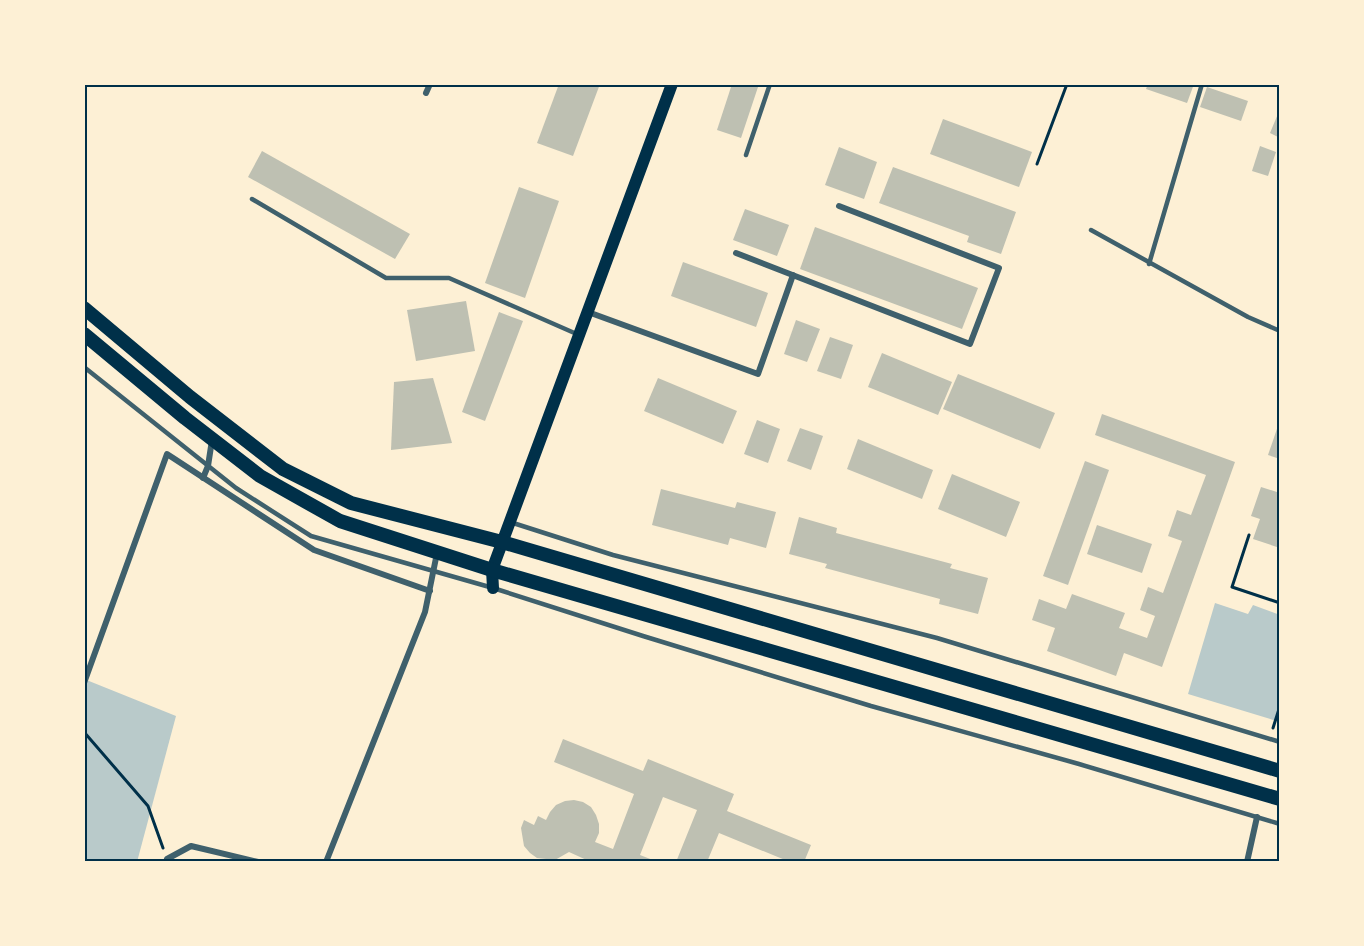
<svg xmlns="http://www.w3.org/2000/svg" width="1364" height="946" font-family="'Exo 2',sans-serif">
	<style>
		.green { fill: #b9caca }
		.building { fill: #bec0b2 }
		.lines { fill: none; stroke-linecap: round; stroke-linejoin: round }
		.path { stroke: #003049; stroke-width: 3 }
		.service { stroke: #3f606c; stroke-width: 4.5 }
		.minor { stroke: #3f606c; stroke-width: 6 }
		.secondary { stroke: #003049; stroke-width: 12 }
		.trunk { stroke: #003049; stroke-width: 14 }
		.neatline { fill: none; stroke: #003049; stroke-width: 2 }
	</style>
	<rect width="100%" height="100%" fill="#fdf0d5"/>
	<g class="green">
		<polygon points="1215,603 1248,614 1253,605 1280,615 1280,722 1188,694"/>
		<polygon points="84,679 176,716 137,862 84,862"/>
	</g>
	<g class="building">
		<polygon points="559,84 600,84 573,156 537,143"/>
		<polygon points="732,84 759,84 741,138 717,130"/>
		<polygon points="1148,84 1194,84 1187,103 1146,89"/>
		<polygon points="1207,87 1248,101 1241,121 1200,107"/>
		<polygon points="1280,109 1280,138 1270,133"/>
		<polygon points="943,119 1032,152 1019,187 930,154"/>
		<polygon points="1260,146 1276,152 1268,176 1252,171"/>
		<polygon points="839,147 877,162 864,199 825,185"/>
		<polygon points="262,151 410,234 395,259 248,177"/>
		<polygon points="893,167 1016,212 1001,254 967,242 969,236 879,203"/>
		<polygon points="519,187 559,201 525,298 485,283"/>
		<polygon points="745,209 789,225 777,256 733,240"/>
		<polygon points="815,227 978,288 962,329 800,269"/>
		<polygon points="683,262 768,293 756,327 671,296"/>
		<polygon points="466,301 475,351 416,361 407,310"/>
		<polygon points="499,312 523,321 485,421 462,412"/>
		<polygon points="796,320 820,329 807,362 784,354"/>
		<polygon points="830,337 853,345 841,379 817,371"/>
		<polygon points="882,353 952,382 938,415 868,387"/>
		<polygon points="958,374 1055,413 1040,449 943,409"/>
		<polygon points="433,378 452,443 391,450 394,382"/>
		<polygon points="658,378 737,411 723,444 644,411"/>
		<polygon points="1102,414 1235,462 1162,667 1124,653 1116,676 1047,651 1055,628 1032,620 1039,599 1066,609 1072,594 1125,613 1119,628 1147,638 1155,616 1140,610 1148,587 1163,593 1182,541 1168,536 1177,510 1191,515 1206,475 1095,435"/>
		<polygon points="757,420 780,429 768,463 744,454"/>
		<polygon points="1280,420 1280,459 1268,455"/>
		<polygon points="800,428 823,436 811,470 787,461"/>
		<polygon points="858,439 933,470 922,499 847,469"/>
		<polygon points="1085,461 1109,470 1068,585 1043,576"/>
		<polygon points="952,474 1020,502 1006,537 938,509"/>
		<polygon points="1261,487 1280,493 1280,548 1253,539 1260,519 1251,516"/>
		<polygon points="661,489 735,508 737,502 776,512 766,548 730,538 728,545 652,525"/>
		<polygon points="799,517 837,528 836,533 952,564 950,568 988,578 978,614 939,604 940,599 825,568 827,564 789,554"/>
		<polygon points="1097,525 1152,544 1142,573 1087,554"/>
		<polygon points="563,739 643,771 648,759 734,794 727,811 811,845 804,862 790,862 719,833 707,862 676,862 697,810 663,797 640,855 658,862 591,862 569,852 555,860 537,858 530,853 524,846 521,828 524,820 534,825 538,816 546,820 550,812 556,805 565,801 574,800 583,802 591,807 596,815 599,824 599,833 595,842 613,849 634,794 554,762"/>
	</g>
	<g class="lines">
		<g class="path">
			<polyline points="1037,164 1067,84"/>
			<polyline points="1249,535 1232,587 1280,603"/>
			<polyline points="1273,728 1279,709"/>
			<polyline points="84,732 148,806 163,848"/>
		</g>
		<g class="service">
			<polyline points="746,155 770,84"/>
			<polyline points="252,199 386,278 449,278 579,335"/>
			<polyline points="1091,230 1248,317 1280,331"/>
			<polyline points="1149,264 1202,84"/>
			<polyline points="84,367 236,488 311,536 493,588 643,636 871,706 1079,764 1280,824"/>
			<polyline points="510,522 613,555 937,638 1280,742"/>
		</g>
		<g class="minor">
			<polyline points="426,93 430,84"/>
			<polyline points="736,253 970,344 999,268 839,206"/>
			<polyline points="588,312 758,374 793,275"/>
			<polyline points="203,478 208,466 212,440"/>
			<polyline points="84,683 167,454 314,550 430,591"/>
			<polyline points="166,862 167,859 191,846 258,862"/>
			<polyline points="326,862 425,612 437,553"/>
			<polyline points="1247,862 1257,817"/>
		</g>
		<polyline class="secondary" points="493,588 492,570 672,84"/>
		<g class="trunk">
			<polyline points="84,308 190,397 283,469 351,503 502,542 1280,771"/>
			<polyline points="84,334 185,418 260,476 340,521 492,570 1280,799"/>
		</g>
	</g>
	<rect width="1364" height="946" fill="none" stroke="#fdf0d5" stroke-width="171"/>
	<rect x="86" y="86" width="1192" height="774" class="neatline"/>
</svg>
